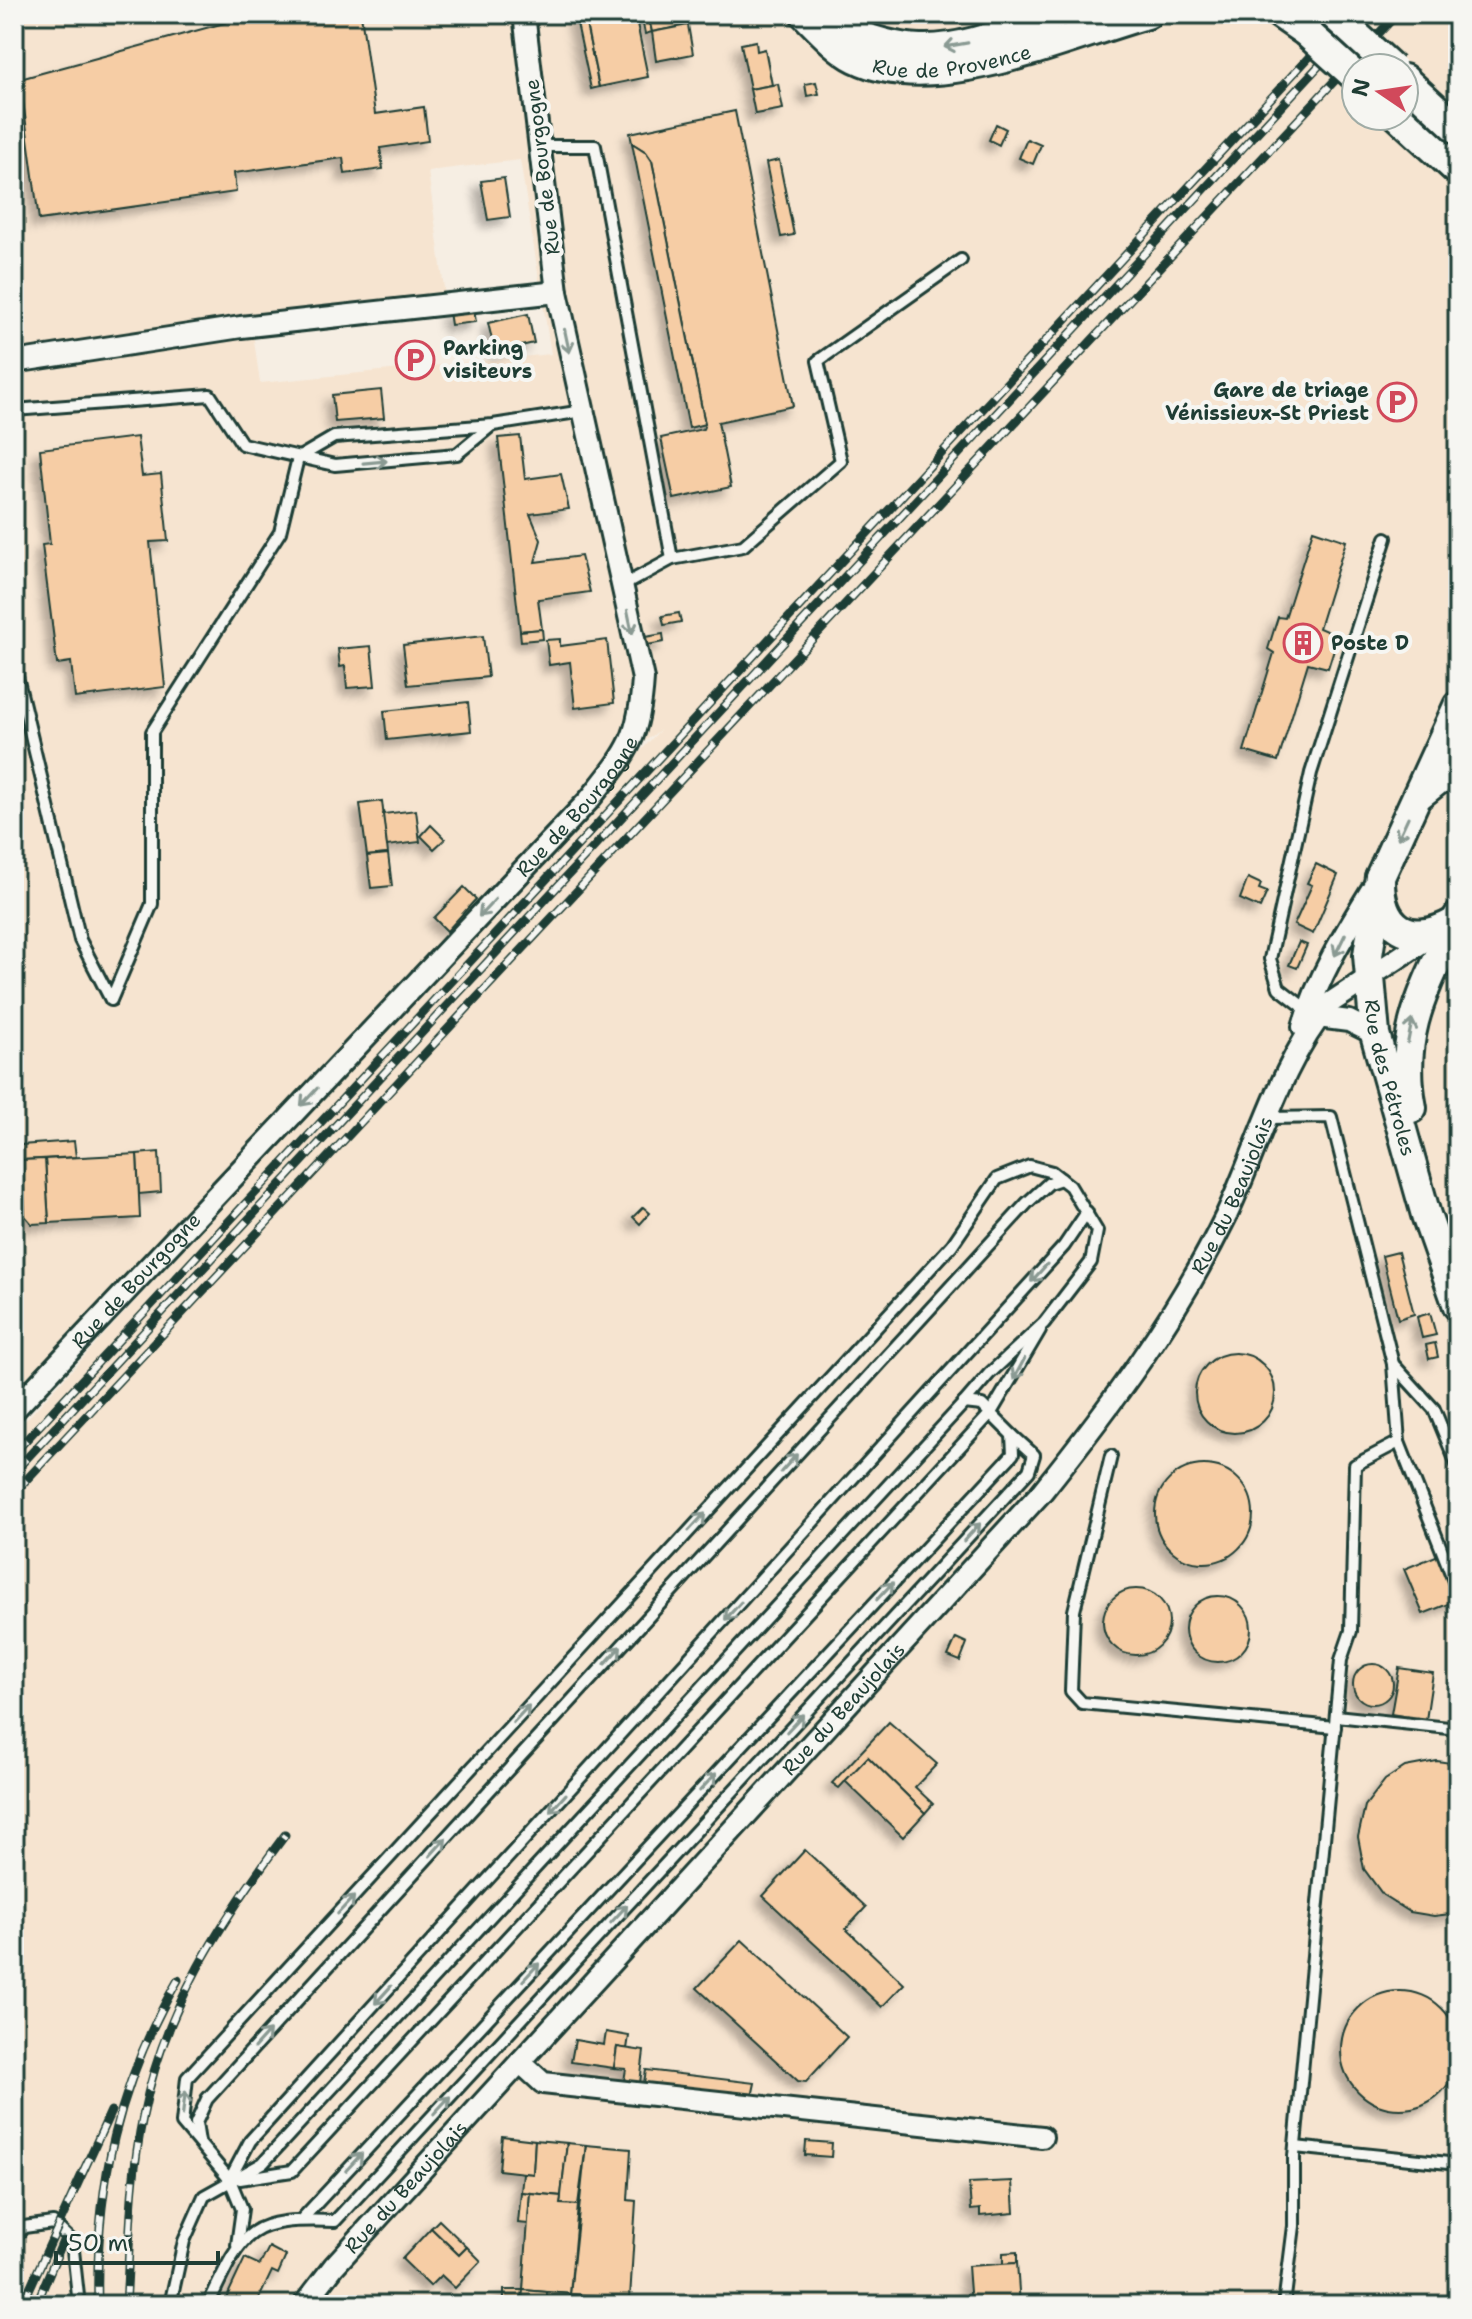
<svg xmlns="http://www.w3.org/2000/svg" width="1472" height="2319" font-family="'Shantell Sans',sans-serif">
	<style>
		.built { fill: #f6e4d0; fill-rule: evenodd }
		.building { fill: #f6cda5; stroke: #1f3d34; stroke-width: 2; filter: url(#shadow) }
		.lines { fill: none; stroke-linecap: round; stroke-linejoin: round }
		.service-casing { stroke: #1f3d34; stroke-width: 16 }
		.minor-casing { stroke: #1f3d34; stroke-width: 26 }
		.secondary-casing { stroke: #1f3d34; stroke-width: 34 }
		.service { stroke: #f6f6f2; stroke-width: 10 }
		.minor { stroke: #f6f6f2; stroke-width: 20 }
		.secondary { stroke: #f6f6f2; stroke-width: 28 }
		.rail-casing { stroke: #1f3d34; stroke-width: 9 }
		.rail { stroke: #f6f6f2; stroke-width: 6; stroke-dasharray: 18; stroke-linecap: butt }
		.secondary-bridge-casing { stroke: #1f3d34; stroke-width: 34; stroke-linecap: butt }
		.secondary-bridge { stroke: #f6f6f2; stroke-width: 28 }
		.oneway { stroke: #8a9a93 }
		.labels { text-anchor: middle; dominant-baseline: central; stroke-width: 8; stroke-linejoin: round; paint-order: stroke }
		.street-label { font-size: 20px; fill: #1f3d34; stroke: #f6f6f2 }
		.poi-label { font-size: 20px; font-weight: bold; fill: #1f3d34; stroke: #f6f6f2; text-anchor: start }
	</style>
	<defs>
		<filter id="shadow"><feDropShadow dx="-7" dy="7" stdDeviation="4" flood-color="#0004"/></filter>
	</defs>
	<rect width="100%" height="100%" fill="#f6eee3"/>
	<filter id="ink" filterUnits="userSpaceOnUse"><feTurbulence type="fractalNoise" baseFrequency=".0125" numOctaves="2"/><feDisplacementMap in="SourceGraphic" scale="16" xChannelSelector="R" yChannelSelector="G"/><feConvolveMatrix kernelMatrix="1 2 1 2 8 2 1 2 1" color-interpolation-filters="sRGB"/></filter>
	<g filter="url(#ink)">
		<path class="built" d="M 14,14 L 1458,14 L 1458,2305 L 14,2305 L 14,1433 L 660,730 L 582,788 L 14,1397 ZM 1356,68 L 1404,68 L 1404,116 L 1356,116 ZM 520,160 L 551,354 L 260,383 L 253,333 L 447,310 L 428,171 Z"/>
		<g class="building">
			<polygon points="257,14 361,14 375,114 424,107 428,141 380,148 383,169 345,174 343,158 234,173 236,192 39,220 20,79"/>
			<polygon points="575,14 584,14 599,87 591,89"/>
			<polygon points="584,14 635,14 648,77 599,87"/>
			<polygon points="641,14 648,14 652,32 645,34"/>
			<polygon points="648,14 686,14 688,25 652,32"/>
			<polygon points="688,25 693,54 656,61 652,32"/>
			<polygon points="756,41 757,51 765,49 772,85 750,89 741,44"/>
			<polygon points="816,82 819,94 807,96 805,84"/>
			<polygon points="778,84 783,109 755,114 750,89"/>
			<polygon points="735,111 793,406 718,422 731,487 674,499 661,438 703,429 705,424 652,161 646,152 632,143 630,133"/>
			<polygon points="996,124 1006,129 999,145 989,140"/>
			<polygon points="1027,139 1041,145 1033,164 1019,158"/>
			<polygon points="632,143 646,152 652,161 705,424 689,428"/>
			<polygon points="779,160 794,235 781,237 766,163"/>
			<polygon points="504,178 510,217 488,220 481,181"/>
			<polygon points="474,310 476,322 451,325 449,312"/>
			<polygon points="528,314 534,343 495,352 488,323"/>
			<polygon points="381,390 384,418 335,422 332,395"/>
			<polygon points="520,436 525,479 561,474 569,509 530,514 541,540 535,562 581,556 590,592 538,599 542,629 520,631 498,438"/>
			<polygon points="137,437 142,476 161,474 168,541 150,542 165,687 75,698 71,662 57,664 42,545 50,544 40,449"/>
			<polygon points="1313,530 1346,541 1319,628 1338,636 1328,668 1308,663 1278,761 1244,751 1274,653 1268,649 1278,617 1285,618"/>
			<polygon points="679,613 681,622 664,625 662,616"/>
			<polygon points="542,629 543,639 521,641 520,631"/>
			<polygon points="663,634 664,642 647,645 645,637"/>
			<polygon points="483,636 488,677 408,685 403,645"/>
			<polygon points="560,639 560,646 607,640 614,703 575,708 570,662 549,665 546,640"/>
			<polygon points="371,646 375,686 347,688 345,666 340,667 338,649"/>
			<polygon points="468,702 471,731 387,740 384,711"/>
			<polygon points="382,801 388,854 367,856 360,804"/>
			<polygon points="416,810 420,842 387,846 383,814"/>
			<polygon points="431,825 445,839 434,849 421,836"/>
			<polygon points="388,854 392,886 371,888 367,856"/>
			<polygon points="1316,864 1338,875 1313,934 1294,925 1312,885 1307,883"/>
			<polygon points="1248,878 1261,884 1259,889 1267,892 1260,908 1240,899"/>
			<polygon points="464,887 476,899 447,931 434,918"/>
			<polygon points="1299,942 1307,945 1297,968 1289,965"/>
			<polygon points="74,1141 76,1157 22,1160 21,1145"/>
			<polygon points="159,1152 161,1192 139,1194 137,1154"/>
			<polygon points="137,1154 140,1218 49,1223 45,1159"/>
			<polygon points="45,1159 49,1223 32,1224 25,1216 22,1160"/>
			<polygon points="643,1207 650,1213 640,1224 633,1217"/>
			<polygon points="1398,1252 1414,1314 1398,1319 1382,1256"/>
			<polygon points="1430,1313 1436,1335 1422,1338 1417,1317"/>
			<polygon points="1435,1343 1438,1357 1429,1359 1426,1345"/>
			<circle cx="1235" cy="1393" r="40"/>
			<circle cx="1204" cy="1514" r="49"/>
			<polygon points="1458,1547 1458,1600 1423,1614 1404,1569"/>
			<circle cx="1136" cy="1622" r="33"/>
			<circle cx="1218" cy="1629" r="33"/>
			<polygon points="956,1638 967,1643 960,1661 948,1656"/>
			<circle cx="1373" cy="1684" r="20"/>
			<polygon points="1399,1668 1433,1673 1426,1720 1391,1714"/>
			<polygon points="889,1722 937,1764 915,1787 933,1804 925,1813 868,1757 839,1788 832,1783"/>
			<polygon points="868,1757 925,1813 903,1837 845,1781"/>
			<polygon points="1437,1761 1458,1764 1458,1913 1434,1916 1410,1912 1383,1895 1364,1869 1358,1837 1365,1806 1385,1780 1405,1767"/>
			<polygon points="805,1850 866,1907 846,1929 904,1984 882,2007 763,1896"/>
			<polygon points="742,1940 847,2037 806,2082 798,2081 697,1988"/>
			<circle cx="1400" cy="2050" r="59"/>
			<polygon points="606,2032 629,2036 627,2049 617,2047 614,2068 571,2062 575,2040 604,2045"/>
			<polygon points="617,2047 644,2051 640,2083 624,2081 626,2069 614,2068"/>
			<polygon points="646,2070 755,2083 752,2097 644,2083"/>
			<polygon points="502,2136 535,2140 533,2174 499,2170"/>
			<polygon points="535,2140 567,2143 561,2196 521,2192 523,2173 533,2174"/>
			<polygon points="806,2141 832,2143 831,2157 805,2155"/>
			<polygon points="567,2143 586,2145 578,2205 560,2204"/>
			<polygon points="586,2145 631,2149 628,2200 636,2201 630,2298 570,2294"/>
			<polygon points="1012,2181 1014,2213 980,2216 980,2209 971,2210 969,2183"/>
			<polygon points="521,2192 530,2193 528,2224 518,2223"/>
			<polygon points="530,2193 561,2196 560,2204 578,2205 570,2294 523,2290"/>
			<polygon points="439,2220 467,2247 459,2255 431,2228"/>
			<polygon points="431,2228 459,2255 467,2247 481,2261 455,2288 441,2275 430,2286 402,2259"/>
			<polygon points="269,2247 286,2256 278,2274 272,2271 256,2305 223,2305 245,2258 260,2265"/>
			<polygon points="1017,2252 1017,2263 1003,2264 1003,2253"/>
			<polygon points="1017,2263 1020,2305 971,2305 968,2266"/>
			<polygon points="504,2290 523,2290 522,2300 504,2300"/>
			<polygon points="523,2290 547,2292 547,2302 522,2302"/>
			<polygon points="547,2292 570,2294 570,2302 547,2302"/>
		</g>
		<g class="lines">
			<g class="service-casing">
				<g id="service">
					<polyline points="540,146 595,146 672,559"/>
					<polyline points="14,410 210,395 242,444 335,465 457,454 491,426"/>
					<polyline points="622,586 672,559 743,546 841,461 818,361 961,260"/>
					<polyline points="14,664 80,940 111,1000 152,904 152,732 280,532 298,458 334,437 493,425 583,411"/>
					<polyline points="1310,1012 1279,988 1270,959 1311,773 1386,538"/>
					<polyline points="1269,1118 1331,1117 1393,1364 1434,1409 1458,1467"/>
					<polyline points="1393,1364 1399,1442 1458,1591"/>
					<polyline points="1111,1456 1074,1611 1071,1691 1082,1703 1335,1727"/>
					<polyline points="1336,1716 1458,1729"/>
					<polyline points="199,2142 196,2123 207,2099 1027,1203 1049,1183 1061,1179"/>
					<polyline points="1295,2147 1458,2164"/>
					<polyline points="230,2179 250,2141 1064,1246 1087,1212"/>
					<polyline points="240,2179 292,2171 991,1413 1040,1330"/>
					<polyline points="14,2237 24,2227 53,2223 72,2241 79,2305"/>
					<polyline points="237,2245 242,2209 230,2180 182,2123 187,2078 952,1245 997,1179 1030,1166 1052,1172 1070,1186 1097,1231 1091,1262 1044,1323 989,1374 964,1403"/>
					<polyline points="170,2305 184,2241 204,2196 263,2163 964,1403 982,1405 1012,1435 1013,1454 301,2220"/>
					<path d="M 208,2305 C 244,2229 247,2218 335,2221 L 1029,1471 L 1034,1455 L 1012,1435"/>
					<polyline points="1284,2305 1294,2226 1294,2156 1341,1660 1351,1631 1355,1465 1399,1442"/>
				</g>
			</g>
			<g class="minor-casing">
				<g id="minor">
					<polyline points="14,362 241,327 557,292"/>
					<polyline points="1318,1017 1349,1021 1375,1034"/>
					<path d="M 1303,1027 C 1317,977 1348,928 1375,884"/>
					<path id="s1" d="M 14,1410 L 589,800 C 627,752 639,741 643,679 L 557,292 L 524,14"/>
					<polyline points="520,2062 543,2083 1042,2137"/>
					<path id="s2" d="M 304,2305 L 334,2266 L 520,2062 L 1040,1494 C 1110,1407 1177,1317 1226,1216 C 1259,1146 1280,1063 1330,1003 L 1438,932"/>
				</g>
			</g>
			<g class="secondary-casing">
				<g id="secondary">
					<path id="s3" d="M 805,14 C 819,28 838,49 856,58 C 935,97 1067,36 1147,14"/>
					<polyline points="1280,14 1306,32"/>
					<path d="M 825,25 C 856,34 888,48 920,49 C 967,51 1014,28 1057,14"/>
					<polyline points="1404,79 1458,129"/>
					<polyline points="1398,116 1458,171"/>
					<polyline points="1419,795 1439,779 1458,775"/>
					<path id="s4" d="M 1380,877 L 1368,955 L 1375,1034 L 1426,1215 L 1458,1306"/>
					<path d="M 1455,922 C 1410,948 1379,928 1380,877 L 1458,706"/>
					<path d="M 1412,1108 C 1397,1030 1427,985 1458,917"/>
				</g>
			</g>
			<use href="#service" class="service"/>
			<use href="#minor" class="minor"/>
			<use href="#secondary" class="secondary"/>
			<g class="rail-casing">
				<g id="rail">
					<polyline points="14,1453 1349,14"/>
					<polyline points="14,1472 1367,14"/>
					<polyline points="14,1493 1397,14"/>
					<polyline points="22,2305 111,2111"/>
					<polyline points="36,2305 63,2241"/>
					<path d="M 98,2305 C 95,2187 118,2083 178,1980"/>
					<path d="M 126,2305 C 130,2242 130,2178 143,2116 C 164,2009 221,1921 285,1835"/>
				</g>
			</g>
			<use href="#rail" class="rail"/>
			<g class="secondary-bridge-casing">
				<g id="secondary-bridge">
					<polyline points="1333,14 1392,68"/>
					<polyline points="1306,32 1356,77"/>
				</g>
			</g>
			<use href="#secondary-bridge" class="secondary-bridge"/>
		</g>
		<defs><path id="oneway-shaft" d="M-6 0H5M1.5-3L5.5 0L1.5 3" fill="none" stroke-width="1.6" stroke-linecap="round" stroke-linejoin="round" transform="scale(2)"/></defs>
		<g class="oneway">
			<use href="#oneway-shaft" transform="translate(956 45) rotate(170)"/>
			<use href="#oneway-shaft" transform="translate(567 341) rotate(78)"/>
			<use href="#oneway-shaft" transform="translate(375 462) rotate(-5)"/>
			<use href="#oneway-shaft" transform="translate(630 622) rotate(78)"/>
			<use href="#oneway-shaft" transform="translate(1403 828) rotate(115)"/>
			<use href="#oneway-shaft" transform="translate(487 908) rotate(133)"/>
			<use href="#oneway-shaft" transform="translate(1340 945) rotate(116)"/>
			<use href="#oneway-shaft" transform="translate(1410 1031) rotate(-79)"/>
			<use href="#oneway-shaft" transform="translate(309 1097) rotate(133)"/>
			<use href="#oneway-shaft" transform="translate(1039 1273) rotate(132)"/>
			<use href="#oneway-shaft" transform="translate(1019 1369) rotate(118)"/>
			<use href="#oneway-shaft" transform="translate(789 1463) rotate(-48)"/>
			<use href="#oneway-shaft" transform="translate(697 1522) rotate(-47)"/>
			<use href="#oneway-shaft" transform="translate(972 1532) rotate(-47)"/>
			<use href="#oneway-shaft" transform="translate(885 1591) rotate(-47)"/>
			<use href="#oneway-shaft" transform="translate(733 1611) rotate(132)"/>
			<use href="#oneway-shaft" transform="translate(613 1655) rotate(-48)"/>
			<use href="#oneway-shaft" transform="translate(521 1714) rotate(-47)"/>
			<use href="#oneway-shaft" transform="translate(795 1723) rotate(-47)"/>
			<use href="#oneway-shaft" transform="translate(708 1782) rotate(-47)"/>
			<use href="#oneway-shaft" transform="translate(558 1803) rotate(132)"/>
			<use href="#oneway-shaft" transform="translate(438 1847) rotate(-48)"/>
			<use href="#oneway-shaft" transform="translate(346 1905) rotate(-47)"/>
			<use href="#oneway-shaft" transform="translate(619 1914) rotate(-47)"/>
			<use href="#oneway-shaft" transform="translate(531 1972) rotate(-47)"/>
			<use href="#oneway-shaft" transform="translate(383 1995) rotate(132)"/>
			<use href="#oneway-shaft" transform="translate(262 2039) rotate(-48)"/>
			<use href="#oneway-shaft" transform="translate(184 2103) rotate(-83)"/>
			<use href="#oneway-shaft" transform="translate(442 2105) rotate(-47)"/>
			<use href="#oneway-shaft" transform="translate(354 2162) rotate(-47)"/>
		</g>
	</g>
	<defs>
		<g id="parking-ring" transform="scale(2)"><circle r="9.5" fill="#f6f6f2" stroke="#d1495b" stroke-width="1.5"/><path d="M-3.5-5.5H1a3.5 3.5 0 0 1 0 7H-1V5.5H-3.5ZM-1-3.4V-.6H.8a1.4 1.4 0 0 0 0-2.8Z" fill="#d1495b"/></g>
		<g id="building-ring" transform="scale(2)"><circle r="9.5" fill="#f6f6f2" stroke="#d1495b" stroke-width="1.5"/><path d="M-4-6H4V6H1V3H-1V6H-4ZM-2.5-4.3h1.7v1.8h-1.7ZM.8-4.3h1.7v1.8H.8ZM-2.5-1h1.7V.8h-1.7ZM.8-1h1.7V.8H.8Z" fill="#d1495b"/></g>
	</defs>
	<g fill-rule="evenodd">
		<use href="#parking-ring" x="415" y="360"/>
		<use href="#parking-ring" x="1397" y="402"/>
		<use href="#building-ring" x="1303" y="643"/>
	</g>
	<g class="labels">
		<g class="street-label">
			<text stroke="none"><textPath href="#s3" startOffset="166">Rue de Provence</textPath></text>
			<text transform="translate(542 167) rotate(-97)">Rue de Bourgogne</text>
			<text stroke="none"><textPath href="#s1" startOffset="826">Rue de Bourgogne</textPath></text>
			<text stroke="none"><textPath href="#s4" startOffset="204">Rue des Pétroles</textPath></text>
			<text stroke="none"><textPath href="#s2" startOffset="1452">Rue du Beaujolais</textPath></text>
			<text stroke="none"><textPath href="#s1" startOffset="178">Rue de Bourgogne</textPath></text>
			<text stroke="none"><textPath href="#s2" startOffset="804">Rue du Beaujolais</textPath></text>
			<text stroke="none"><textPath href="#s2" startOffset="156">Rue du Beaujolais</textPath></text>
		</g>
		<g class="poi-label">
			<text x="443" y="348">Parking<tspan x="443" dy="23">visiteurs</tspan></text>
			<text x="1369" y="390" text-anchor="end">Gare de triage<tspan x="1369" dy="23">Vénissieux-St Priest</tspan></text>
			<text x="1331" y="643">Poste D</text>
		</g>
	</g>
	<rect width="1472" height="2319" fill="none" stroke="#f6f6f2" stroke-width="48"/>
	<rect x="24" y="24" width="1424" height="2271" fill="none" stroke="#1f3d34" stroke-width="3" filter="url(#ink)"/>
	<g transform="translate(1380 92) rotate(283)"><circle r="38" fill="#f6f6f2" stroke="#a0aca6" stroke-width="2"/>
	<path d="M0-6L14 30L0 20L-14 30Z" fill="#d1495b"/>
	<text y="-12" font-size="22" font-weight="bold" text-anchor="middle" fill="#1f3d34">N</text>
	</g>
	<path d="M56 2251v12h162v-12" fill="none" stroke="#1f3d34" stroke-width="4"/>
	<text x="68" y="2251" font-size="24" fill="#1f3d34" stroke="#f6f6f2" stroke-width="6" paint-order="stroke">50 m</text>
</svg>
